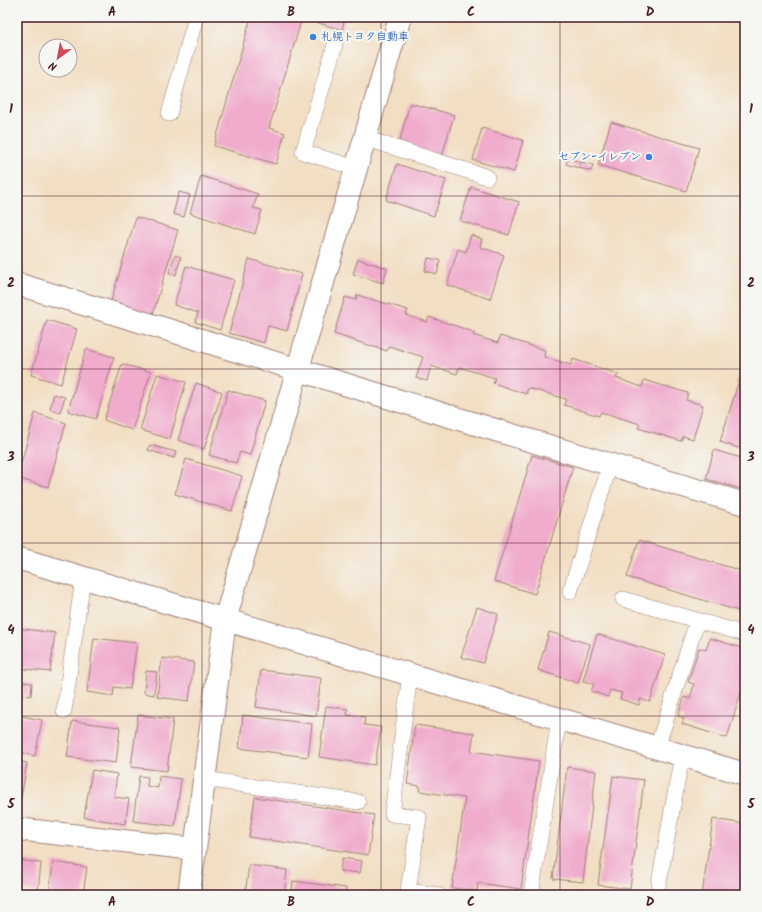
<svg xmlns="http://www.w3.org/2000/svg" width="762" height="912" font-family="Kalam,'Klee One',sans-serif">
	<style>
		.building { fill: #f0abcd }
		.lines { fill: none; stroke-linecap: round; stroke-linejoin: round }
		.service-casing { stroke: #9e7e76; stroke-width: 16 }
		.minor-casing { stroke: #9e7e76; stroke-width: 24 }
		.service { stroke: #fff; stroke-width: 15 }
		.minor { stroke: #fff; stroke-width: 22 }
		.grid { fill: none; stroke: #4a1f2b; stroke-width: 1; stroke-opacity: 0.55 }
		.shop-dot { fill: #3f7fe0; stroke: #f6f6f2; stroke-width: 1.5 }
		.labels { text-anchor: middle; dominant-baseline: central; stroke-width: 4; stroke-linejoin: round; paint-order: stroke }
		.shop-label { font-size: 11px; font-weight: bold; fill: #366cbe; stroke: #f6f6f2; text-anchor: start }
		.neatline { fill: none; stroke: #4a1f2b; stroke-width: 1.5 }
		.grid-label { font-size: 13px; text-anchor: middle; font-weight: bold; fill: #4a1f2b }
	</style>
	<rect width="100%" height="100%" fill="#f6f6f2"/>
	<filter id="ink" filterUnits="userSpaceOnUse"><feTurbulence type="fractalNoise" baseFrequency=".025" numOctaves="2"/><feDisplacementMap in="SourceGraphic" scale="8" xChannelSelector="R" yChannelSelector="G"/><feConvolveMatrix kernelMatrix="1 2 1 2 8 2 1 2 1" color-interpolation-filters="sRGB"/></filter>
	<filter id="wash" filterUnits="userSpaceOnUse"><feTurbulence type="fractalNoise" baseFrequency=".012" numOctaves="4" result="noise"/><feDisplacementMap in="SourceGraphic" scale="16" xChannelSelector="R" yChannelSelector="G"/><feGaussianBlur stdDeviation="0.9" result="paint"/><feColorMatrix in="noise" values="0 0 0 0 0 0 0 0 0 0 0 0 0 0 0 0 0 1.4 0 .05"/><feComposite in="paint" operator="in"/></filter>
	<g filter="url(#wash)">
		<rect width="100%" height="100%" fill="#f2dec2"/>
		<g id="blocks">
			<g class="building">
				<polygon points="251,17 345,17 342,30 302,18 269,128 285,133 276,164 214,146"/>
				<polygon points="410,103 454,115 442,156 399,143"/>
				<polygon points="611,122 699,148 686,191 598,165"/>
				<polygon points="482,128 523,140 514,172 473,160"/>
				<polygon points="568,158 580,162 579,168 566,164"/>
				<polygon points="581,162 593,165 591,171 579,168"/>
				<polygon points="397,164 446,180 434,216 386,200"/>
				<polygon points="201,176 258,194 253,208 262,210 255,234 190,213"/>
				<polygon points="471,187 519,202 509,235 460,221"/>
				<polygon points="179,192 190,195 184,217 173,214"/>
				<polygon points="136,217 178,230 153,314 111,301"/>
				<polygon points="471,235 482,239 480,247 504,255 490,299 447,285 458,249 466,252"/>
				<polygon points="175,255 181,257 176,275 169,273"/>
				<polygon points="428,258 440,260 437,274 425,271"/>
				<polygon points="249,259 302,274 287,331 268,326 264,343 229,333"/>
				<polygon points="358,259 387,268 383,283 353,274"/>
				<polygon points="186,266 234,280 220,330 195,322 198,313 174,305"/>
				<polygon points="357,295 408,310 406,315 427,322 429,317 474,332 473,335 498,343 500,336 545,350 544,357 571,365 573,359 618,374 616,378 642,387 644,380 688,393 686,400 703,405 693,439 683,436 681,441 638,428 640,424 601,412 599,416 564,405 566,399 528,388 526,394 493,383 495,378 459,367 457,374 431,366 427,381 416,378 423,357 389,346 387,351 334,334 345,297 356,300"/>
				<polygon points="47,320 77,329 61,384 31,375"/>
				<polygon points="86,349 114,357 96,419 68,411"/>
				<polygon points="745,361 745,450 720,442"/>
				<polygon points="122,364 151,372 132,430 104,420"/>
				<polygon points="157,374 186,382 170,439 140,430"/>
				<polygon points="196,383 222,392 204,449 178,440"/>
				<polygon points="228,390 265,401 250,455 240,452 236,463 209,455"/>
				<polygon points="54,394 65,397 60,412 50,409"/>
				<polygon points="35,413 66,423 48,487 17,478"/>
				<polygon points="150,445 176,452 174,458 148,450"/>
				<polygon points="714,450 745,459 745,490 706,479"/>
				<polygon points="532,455 573,467 535,594 494,581"/>
				<polygon points="186,459 242,476 232,511 175,494"/>
				<polygon points="639,540 745,572 745,613 627,577"/>
				<polygon points="477,607 498,614 483,663 461,657"/>
				<polygon points="17,628 55,633 50,672 17,668"/>
				<polygon points="549,632 590,644 578,683 538,670"/>
				<polygon points="597,634 665,655 650,702 640,699 639,705 620,699 622,693 610,690 608,697 591,691 594,684 583,681"/>
				<polygon points="94,638 137,643 130,689 114,687 113,696 87,692"/>
				<polygon points="710,638 745,649 745,679 727,738 682,724 684,718 678,716 684,697 690,699 694,684 688,682 699,648 706,650"/>
				<polygon points="162,658 194,662 189,701 157,697"/>
				<polygon points="261,670 321,678 316,716 256,707"/>
				<polygon points="146,671 157,672 154,695 144,693"/>
				<polygon points="17,681 32,683 31,696 17,694"/>
				<polygon points="326,706 348,709 347,715 365,717 364,725 381,727 375,765 319,757"/>
				<polygon points="17,715 42,720 35,756 17,752"/>
				<polygon points="138,715 173,719 167,771 131,767"/>
				<polygon points="243,715 312,724 308,757 239,748"/>
				<polygon points="72,721 120,727 116,763 67,757"/>
				<polygon points="415,725 474,733 471,751 539,761 521,889 478,883 477,891 452,888 465,798 419,791 420,786 407,784"/>
				<polygon points="17,761 27,763 19,810 17,809"/>
				<polygon points="567,767 596,771 583,882 553,879"/>
				<polygon points="92,770 117,774 114,797 129,799 125,824 84,817"/>
				<polygon points="139,776 148,777 147,786 158,788 159,776 181,779 175,826 133,821"/>
				<polygon points="613,776 644,780 630,889 598,885"/>
				<polygon points="255,797 374,815 368,855 249,837"/>
				<polygon points="713,819 745,824 745,877 742,895 702,895"/>
				<polygon points="342,858 362,861 360,873 340,871"/>
				<polygon points="17,860 41,863 38,892 17,889"/>
				<polygon points="53,862 87,867 83,895 49,895"/>
				<polygon points="249,865 287,870 284,895 245,895"/>
				<polygon points="293,881 346,888 345,895 292,895"/>
			</g>
		</g>
	</g>
	<g filter="url(#ink)">
		<use href="#blocks" fill-opacity="0" stroke="#9e7e76" stroke-width="1"/>
		<g class="lines">
			<g class="service-casing">
				<g id="service">
					<polyline points="335,45 303,152 356,168"/>
					<polyline points="169,114 196,17"/>
					<polyline points="364,138 487,177"/>
					<polyline points="570,592 610,465"/>
					<polyline points="623,599 745,634"/>
					<polyline points="410,674 392,814 419,817 408,891 438,895"/>
					<polyline points="64,711 83,578"/>
					<polyline points="657,748 697,621"/>
					<polyline points="204,779 358,802"/>
					<polyline points="659,883 682,755"/>
					<polyline points="531,895 559,719"/>
				</g>
			</g>
			<g class="minor-casing">
				<g id="minor">
					<path d="M 17,284 C 260,357 501,434 745,504"/>
					<polyline points="17,558 745,774"/>
					<polyline points="17,829 195,849"/>
					<polyline points="189,895 225,620 400,17"/>
				</g>
			</g>
			<use href="#service" class="service"/>
			<use href="#minor" class="minor"/>
		</g>
	</g>
	<path class="grid" d="M 202,17 L 202,895M 381,17 L 381,895M 560,17 L 560,895M 17,196 L 745,196M 17,369 L 745,369M 17,543 L 745,543M 17,716 L 745,716"/>
	<g class="shop-dot">
		<circle cx="313" cy="37" r="4"/>
		<circle cx="649" cy="157" r="4"/>
	</g>
	<g class="labels">
		<g class="shop-label">
			<text x="321" y="37">札幌トヨタ自動車</text>
			<text x="641" y="157" text-anchor="end">セブン-イレブン</text>
		</g>
	</g>
	<rect width="762" height="912" fill="none" stroke="#f6f6f2" stroke-width="44"/>
	<g transform="translate(58 58) rotate(212)"><circle r="19" fill="#f6f6f2" stroke="#b1a0a2"/>
	<path d="M0-3L7 15L0 10L-7 15Z" fill="#d1495b"/>
	<text y="-6" font-size="11" font-weight="bold" text-anchor="middle" fill="#4a1f2b">N</text>
	</g>
	<rect x="22" y="22" width="718" height="868" class="neatline"/>
	<g class="grid-label">
		<text x="112" y="16">A</text>
		<text x="291" y="16">B</text>
		<text x="471" y="16">C</text>
		<text x="650" y="16">D</text>
		<text x="11" y="113">1</text>
		<text x="751" y="113">1</text>
		<text x="11" y="287">2</text>
		<text x="751" y="287">2</text>
		<text x="11" y="461">3</text>
		<text x="751" y="461">3</text>
		<text x="11" y="634">4</text>
		<text x="751" y="634">4</text>
		<text x="11" y="808">5</text>
		<text x="751" y="808">5</text>
		<text x="112" y="906">A</text>
		<text x="291" y="906">B</text>
		<text x="471" y="906">C</text>
		<text x="650" y="906">D</text>
	</g>
</svg>
